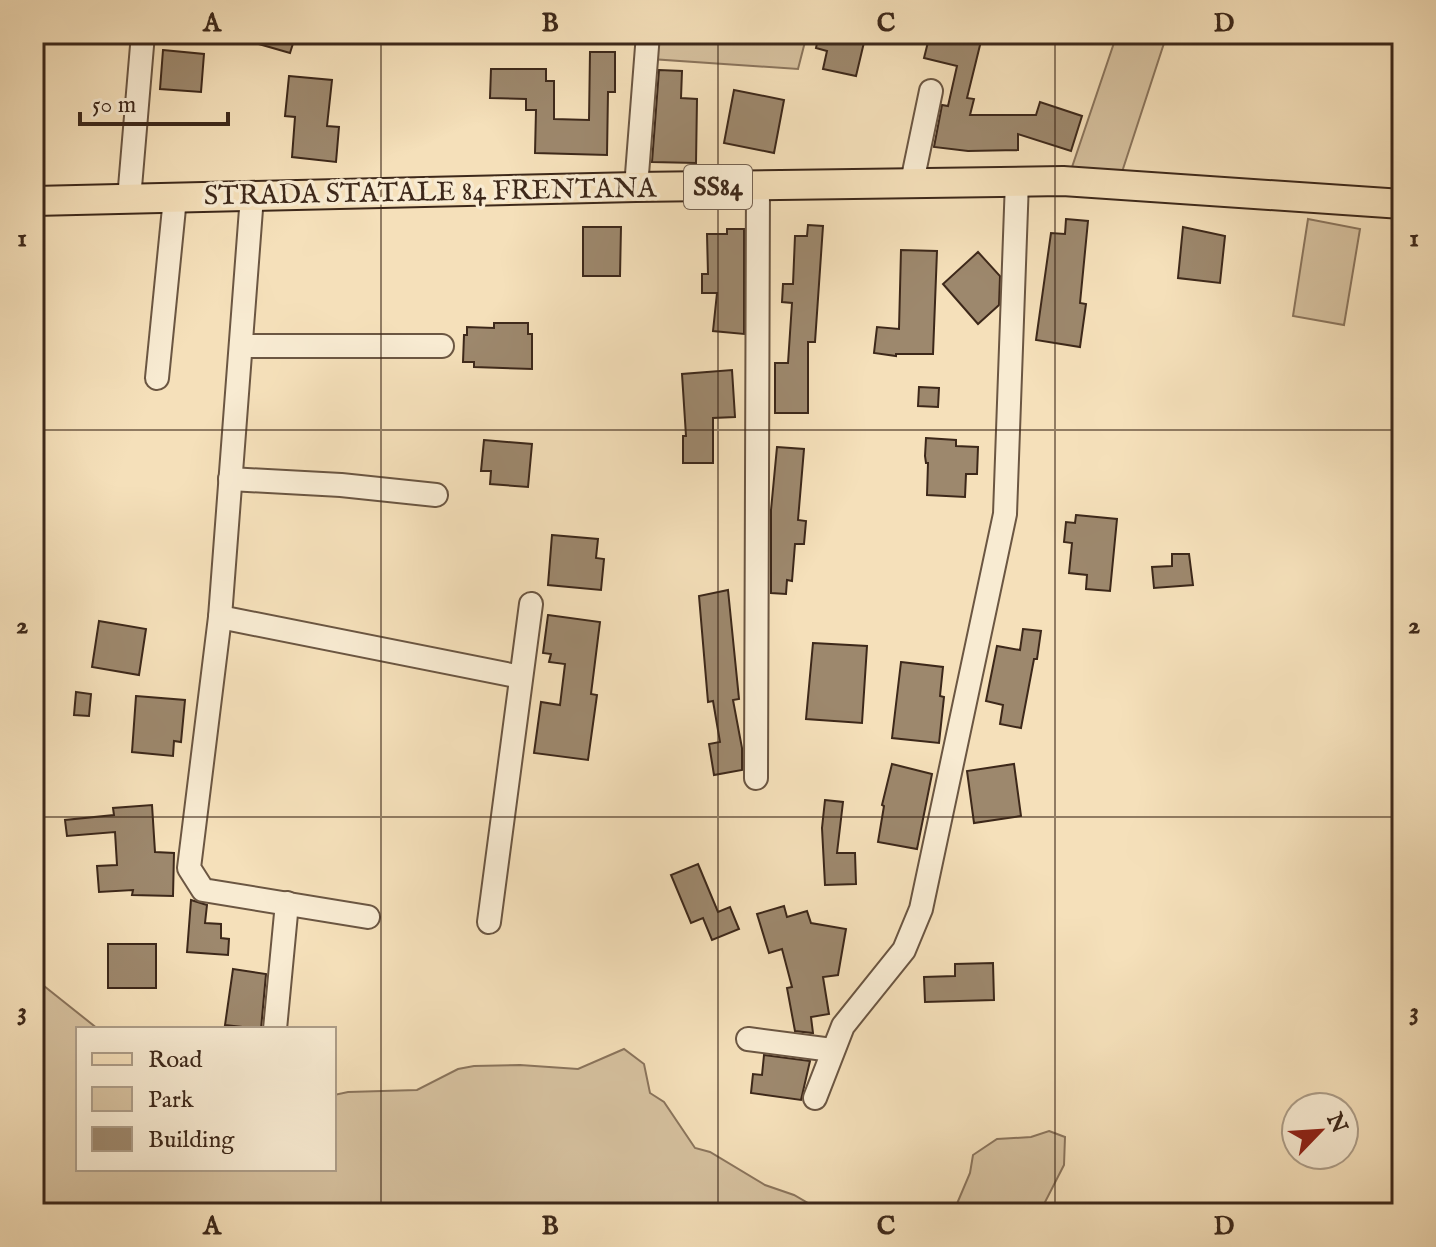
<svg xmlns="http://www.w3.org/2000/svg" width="1436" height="1247" font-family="'IM FELL English',serif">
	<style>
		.green { fill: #d6c19f; stroke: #8a745c; stroke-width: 2 }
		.building { fill: #9d886d; stroke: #3d281a; stroke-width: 2 }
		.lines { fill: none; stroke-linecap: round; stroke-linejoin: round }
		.minor-casing { stroke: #6b5642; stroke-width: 26 }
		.major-casing { stroke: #3d281a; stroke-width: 32 }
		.minor { stroke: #f8ebd2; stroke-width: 22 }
		.major { stroke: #f5e0ba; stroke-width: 28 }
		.grid { fill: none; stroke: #3d281a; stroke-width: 2; stroke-opacity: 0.55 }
		.labels { text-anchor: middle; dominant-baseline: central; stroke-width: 7; stroke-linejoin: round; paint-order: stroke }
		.shield { fill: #f8ebd2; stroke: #756251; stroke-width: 2 }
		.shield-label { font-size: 26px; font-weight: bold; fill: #3d281a }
		.street-label { font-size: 28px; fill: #3d281a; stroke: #f8ebd2 }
		.neatline { fill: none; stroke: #3d281a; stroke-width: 3 }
		.grid-label { font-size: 26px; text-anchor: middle; font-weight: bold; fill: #3d281a }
	</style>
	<rect width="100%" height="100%" fill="#f5e0ba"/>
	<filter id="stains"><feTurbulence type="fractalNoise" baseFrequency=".0025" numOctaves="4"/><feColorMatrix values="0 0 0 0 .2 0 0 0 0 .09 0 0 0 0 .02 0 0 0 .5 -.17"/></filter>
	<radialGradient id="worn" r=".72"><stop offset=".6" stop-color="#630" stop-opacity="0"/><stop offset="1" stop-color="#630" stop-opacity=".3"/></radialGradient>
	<g class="green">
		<polygon points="653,34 807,34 798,69 651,59"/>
		<polygon points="1117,34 1167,34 1121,175 1070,173"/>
		<polygon points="1308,219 1360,229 1344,325 1293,316"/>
		<polygon points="34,978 98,1029 78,1029 78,1169 334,1169 334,1095 348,1092 417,1090 458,1069 474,1066 520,1065 578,1069 624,1049 644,1064 650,1093 664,1102 695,1148 710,1152 765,1185 794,1195 825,1213 34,1213"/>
		<polygon points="1049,1131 1065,1137 1064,1165 1043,1206 1042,1213 953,1213 970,1173 973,1155 997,1139 1031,1137"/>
	</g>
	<g class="building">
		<polygon points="239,34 296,34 290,53 238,38"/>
		<polygon points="819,34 866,34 856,76 823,69 827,51 816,48"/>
		<polygon points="930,34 968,34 982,37 967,98 974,99 970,115 1036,115 1040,102 1082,116 1071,151 1018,134 1018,150 968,151 934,147 942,105 948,106 957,66 924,58"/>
		<polygon points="163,50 204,54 201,92 160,89"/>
		<polygon points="590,52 615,52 615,92 608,92 607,155 535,153 536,110 526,110 526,99 490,98 491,69 546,69 546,81 554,81 554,119 589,120"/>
		<polygon points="659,70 682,71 681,98 697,99 696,163 652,162"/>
		<polygon points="289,76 332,80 327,126 339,127 336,162 292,157 295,117 285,116"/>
		<polygon points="734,90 784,100 774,153 724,143"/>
		<polygon points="1066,219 1088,221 1080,303 1086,304 1080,347 1036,340 1051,233 1065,234"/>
		<polygon points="808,225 823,226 815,342 808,342 808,413 775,413 775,363 788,363 792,303 782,302 783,284 793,284 795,236 807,236"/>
		<polygon points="583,227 621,227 620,276 583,276"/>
		<polygon points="1183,227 1225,236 1220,283 1178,278"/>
		<polygon points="727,229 744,229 744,334 713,331 717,293 702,293 702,274 708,274 707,234 727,234"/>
		<polygon points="901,250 937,251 933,354 896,354 896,356 874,353 877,327 899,329"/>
		<polygon points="978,252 1000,276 999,305 978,324 943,284"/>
		<polygon points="494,323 528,323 528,334 532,334 532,369 474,367 474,362 463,362 464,335 467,335 467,327 494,328"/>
		<polygon points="732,370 735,417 713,418 713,463 683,463 683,436 686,436 682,374"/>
		<polygon points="919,387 939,388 938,407 918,406"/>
		<polygon points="926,438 956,440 956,446 978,447 977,474 966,474 965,497 927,495 928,463 926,463 925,456"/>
		<polygon points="484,440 532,444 528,487 490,484 491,471 481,471"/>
		<polygon points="777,447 804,449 798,520 806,521 804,544 795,544 792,581 787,580 786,594 771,593 771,510"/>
		<polygon points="1076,515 1117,519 1110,591 1086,589 1087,575 1069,573 1072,543 1064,542 1066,522 1075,523"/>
		<polygon points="552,535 598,539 596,558 604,559 601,590 548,585"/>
		<polygon points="1172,554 1189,554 1193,585 1154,588 1152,567 1172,566"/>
		<polygon points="728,590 739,699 733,700 742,748 742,770 714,775 709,744 720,742 713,701 708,702 699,596"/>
		<polygon points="548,615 600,622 591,694 597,695 588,760 534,753 541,702 560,705 565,664 549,662 551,654 543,653"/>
		<polygon points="99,621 146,629 139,675 92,667"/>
		<polygon points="1023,629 1041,631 1037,659 1034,659 1021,728 1000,724 1003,705 986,701 997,646 1020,650"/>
		<polygon points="813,643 867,646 862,723 806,719"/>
		<polygon points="901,662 943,667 940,696 944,697 939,743 892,738"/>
		<polygon points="76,692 91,694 89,716 74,715"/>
		<polygon points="136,696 185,700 181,742 174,741 173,756 132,752"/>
		<polygon points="892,764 932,774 917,849 878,842 884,806 882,805"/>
		<polygon points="1014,764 1021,816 974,823 967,771"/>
		<polygon points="825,800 843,802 837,853 855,853 856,884 825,885 822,828"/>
		<polygon points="152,805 155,852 174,853 173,896 132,895 133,890 99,892 97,866 117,865 115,832 67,836 65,820 114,815 113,808"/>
		<polygon points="698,864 718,912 730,907 739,929 712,940 703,918 691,923 671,875"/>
		<polygon points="191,900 207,905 205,923 221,924 221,938 229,939 228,955 187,952"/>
		<polygon points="784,906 787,917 807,911 811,923 846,929 838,975 823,977 829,1014 811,1017 813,1033 795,1031 787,988 792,987 782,949 769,953 757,914"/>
		<rect x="108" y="944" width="48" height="44"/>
		<polygon points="993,963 994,1000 925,1002 924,977 955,976 955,964"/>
		<polygon points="233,969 266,974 261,1029 225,1025"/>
		<polygon points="764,1055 810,1061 801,1100 751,1093 753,1074 762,1075"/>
	</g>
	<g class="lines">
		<g class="minor-casing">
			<g id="minor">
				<polyline points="912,182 931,91"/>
				<polyline points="636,187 648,34"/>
				<polyline points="252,196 220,617 189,868 203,890 368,917"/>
				<polyline points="129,199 143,34"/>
				<polyline points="241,346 442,346"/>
				<polyline points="157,378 175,198"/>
				<polyline points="230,479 341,485 436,495"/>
				<polyline points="220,617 521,677"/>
				<polyline points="756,778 758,185"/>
				<polyline points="489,922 531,604"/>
				<polyline points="275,1029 287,903"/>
				<polyline points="748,1039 832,1050"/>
				<polyline points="815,1098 843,1026 904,950 921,909 1005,514 1017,181"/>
			</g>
		</g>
		<g class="major-casing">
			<polyline id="major" points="34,201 636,187 1063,181 1402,204"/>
		</g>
		<use href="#minor" class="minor"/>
		<use href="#major" class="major"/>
	</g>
	<path class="grid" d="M 381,34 L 381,1213M 718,34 L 718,1213M 1055,34 L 1055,1213M 34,430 L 1402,430M 34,817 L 1402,817"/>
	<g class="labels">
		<rect class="shield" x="684" y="165" width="68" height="44" rx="6"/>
		<g class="shield-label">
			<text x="718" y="187">SS84</text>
		</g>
		<g class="street-label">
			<text transform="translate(430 193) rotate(-1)">STRADA STATALE 84 FRENTANA</text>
		</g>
	</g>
	<rect width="1436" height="1247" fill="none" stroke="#f5e0ba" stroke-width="88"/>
	<rect x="76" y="1027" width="260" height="144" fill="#f8ebd2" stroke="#ad9d88" stroke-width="2"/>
	<rect x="92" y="1053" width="40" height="12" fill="#f5e0ba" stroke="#ad9d88" stroke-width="2"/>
	<text x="148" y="1067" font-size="24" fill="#3d281a">Road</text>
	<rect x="92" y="1087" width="40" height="24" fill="#d6c19f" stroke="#ad9d88" stroke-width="2"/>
	<text x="148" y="1107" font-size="24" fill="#3d281a">Park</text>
	<rect x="92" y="1127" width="40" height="24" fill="#9d886d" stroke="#ad9d88" stroke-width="2"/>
	<text x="148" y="1147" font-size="24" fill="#3d281a">Building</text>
	<g transform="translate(1320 1131) rotate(65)"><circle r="38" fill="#f8ebd2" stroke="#ad9d88" stroke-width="2"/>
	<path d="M0-6L14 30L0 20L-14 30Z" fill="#8f2418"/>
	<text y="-12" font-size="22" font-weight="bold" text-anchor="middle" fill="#3d281a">N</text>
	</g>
	<path d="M80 112v12h148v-12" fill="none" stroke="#3d281a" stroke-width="4"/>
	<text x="92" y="112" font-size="24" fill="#3d281a" stroke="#f8ebd2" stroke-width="6" paint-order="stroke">50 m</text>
	<rect x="44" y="44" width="1348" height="1159" class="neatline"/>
	<g class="grid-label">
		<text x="212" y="31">A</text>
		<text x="550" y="31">B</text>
		<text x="886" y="31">C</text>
		<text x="1224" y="31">D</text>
		<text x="22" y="246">1</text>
		<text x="1414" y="246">1</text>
		<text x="22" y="633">2</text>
		<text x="1414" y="633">2</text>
		<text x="22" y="1019">3</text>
		<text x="1414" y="1019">3</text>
		<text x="212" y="1234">A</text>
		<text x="550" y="1234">B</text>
		<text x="886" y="1234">C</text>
		<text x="1224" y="1234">D</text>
	</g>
	<rect width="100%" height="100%" filter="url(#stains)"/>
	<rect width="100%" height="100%" fill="url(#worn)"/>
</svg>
